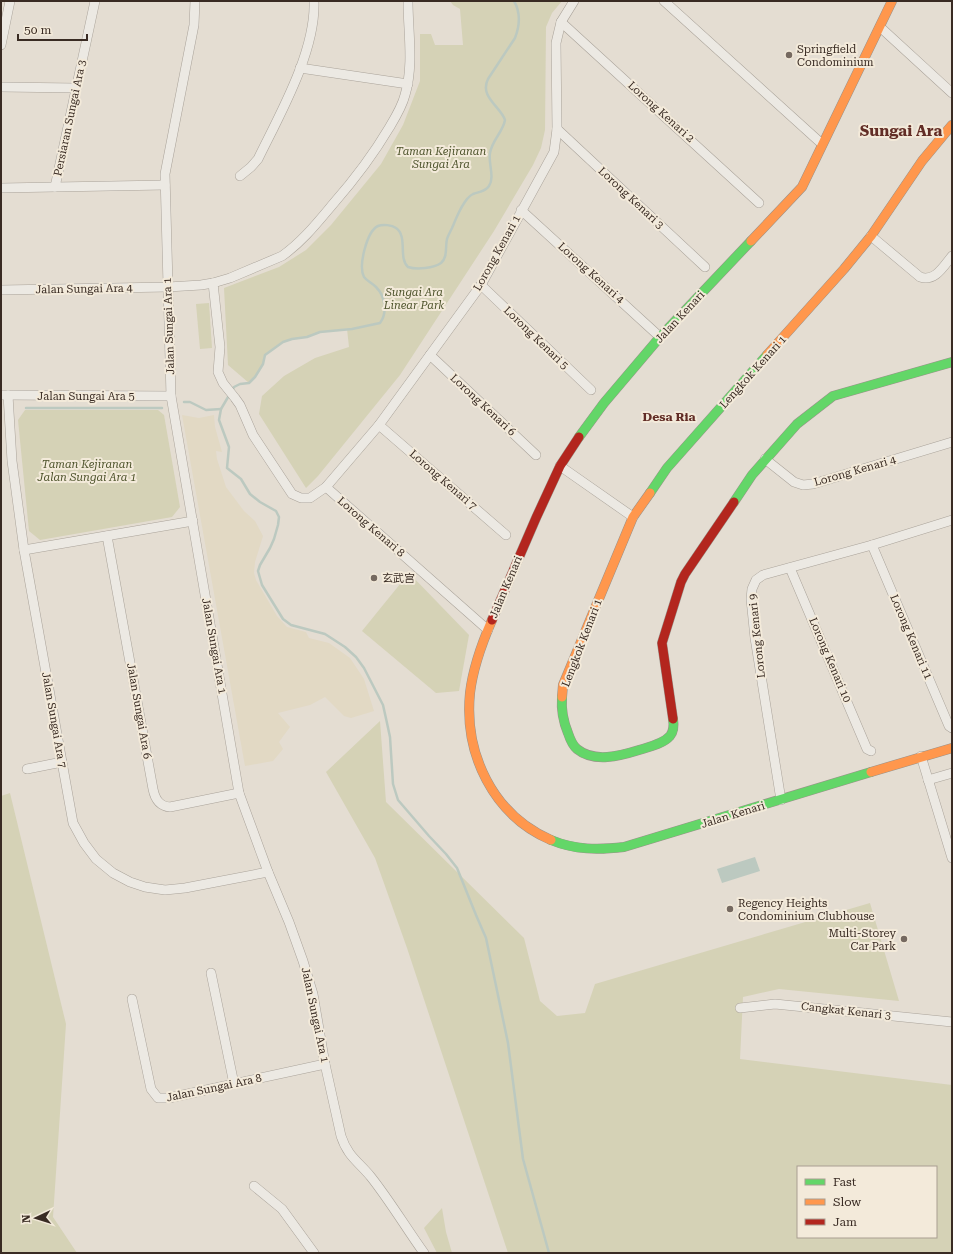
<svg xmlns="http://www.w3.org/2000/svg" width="953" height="1254" font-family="'Roboto Serif','Noto Sans SC',serif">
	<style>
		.farmland { fill: #e2d9c4 }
		.green { fill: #d5d2b6; fill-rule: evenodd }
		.water { fill: #bcc9c0 }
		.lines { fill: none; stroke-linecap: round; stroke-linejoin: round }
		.stream { stroke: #bcc9c0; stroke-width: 2.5 }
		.street-casing { stroke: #aaa39a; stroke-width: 10 }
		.fast-casing { stroke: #9a928a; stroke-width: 10 }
		.slow-casing { stroke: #9a928a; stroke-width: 10 }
		.jam-casing { stroke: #9a928a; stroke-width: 10 }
		.street { stroke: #ece9e3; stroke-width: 9 }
		.fast { stroke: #63d668; stroke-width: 9 }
		.slow { stroke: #ff974d; stroke-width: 9 }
		.jam { stroke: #b3261e; stroke-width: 9 }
		.poi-dot { fill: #756960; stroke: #f3eada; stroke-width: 1.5 }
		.labels { text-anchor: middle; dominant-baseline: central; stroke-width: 4; stroke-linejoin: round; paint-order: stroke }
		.poi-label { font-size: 11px; fill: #392b23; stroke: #f3eada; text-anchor: start }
		.street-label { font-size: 11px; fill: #392b23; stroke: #f3eada }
		.park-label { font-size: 11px; font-style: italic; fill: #4d532b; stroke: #f3eada }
		.neighbourhood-label { font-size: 12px; font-weight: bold; fill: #622d26; stroke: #f3eada }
		.district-label { font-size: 15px; font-weight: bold; fill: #622d26; stroke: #f3eada }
	</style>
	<rect width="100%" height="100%" fill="#e4ddd2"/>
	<polygon class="farmland" points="182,415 199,418 214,415 215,427 222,452 216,451 217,459 226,487 244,511 255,521 263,536 255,562 254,573 256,580 277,616 287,627 306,632 309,638 329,643 350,658 364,679 374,711 351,718 344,716 325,697 310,705 278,713 290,727 279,742 283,749 273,761 245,766"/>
	<g class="green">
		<polygon points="450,1 562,1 552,13 546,27 545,130 541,148 533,165 494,231 400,375 318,476 306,488 259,414 262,396 284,376 315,358 349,347 347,329 320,332 307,337 292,339 283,342 265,355 263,364 255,377 249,383 228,365 224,288 279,267 306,250 331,225 381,164 403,125 420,81 420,34 431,34 435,45 463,45 460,9 453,5"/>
		<polygon points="209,303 212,348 200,349 196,304"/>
		<polygon points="25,410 158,410 164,415 180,507 172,517 40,540 29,531 18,420"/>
		<polygon points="409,573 469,635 459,691 436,693 362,631"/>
		<path d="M 380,721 L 386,802 L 524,938 L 540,1001 L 557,1016 L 585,1013 L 595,984 L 870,903 L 899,1001 L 779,989 L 743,997 L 740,1059 L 952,1085 L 952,1253 L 508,1253 L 407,948 L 375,858 L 326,772 ZM 798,1167 L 936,1167 L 936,1237 L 798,1237 Z"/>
		<polygon points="10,793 66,1024 53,1217 77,1253 1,1253 1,796"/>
		<polygon points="442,1208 446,1232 452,1253 437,1253 424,1228"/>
	</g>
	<polygon class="water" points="755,857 760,871 722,883 717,869"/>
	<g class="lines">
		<g class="stream">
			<path d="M 514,1 C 521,13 520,25 515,38 L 488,79 C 479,97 501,107 505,120 C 503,132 492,140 490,153 C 488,163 495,177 489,186 C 485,192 478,192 473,194 C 463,199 456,219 452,228 C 450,232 448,236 447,239 C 445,247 448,257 441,263 C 434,268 417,270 408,267 C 398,258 408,236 396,228 C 392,225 383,224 378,226 C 367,231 358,266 364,277 C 367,281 372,283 376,287 C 385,296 388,312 380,323 L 352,329 L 320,332 L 307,337 L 292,339 L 283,342 L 265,355 L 263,364 L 255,377 L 249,383 L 240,384 L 234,387 L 221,409 L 219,420 L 229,447 L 227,468 L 241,479 L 250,494 L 260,502 L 276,511 L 279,517 L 278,525 L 274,539 L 270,548 L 260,565 L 258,571 L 262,585 L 283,619 L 291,625 L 325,634 L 345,647 L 356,657 L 364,668 L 383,705 L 387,723 L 390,737 L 393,784 L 398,800 L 429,836 L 446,854 L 457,868 L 476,915 L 486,938 L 508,1043 L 523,1159 L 549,1253"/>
			<polyline points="184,402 190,402 206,410 221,409"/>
			<polyline points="26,408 162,408"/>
		</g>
		<g class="street-casing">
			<g id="street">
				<path d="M 195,1 L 194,25 L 165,174 L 171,396 L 239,793 L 268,872 L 289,922 L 303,961 L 313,994 L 325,1064 L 341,1136 C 348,1157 358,1161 371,1177 C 390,1201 406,1228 424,1253"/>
				<polyline points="664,1 822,144"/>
				<polyline points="561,22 759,203"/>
				<polyline points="880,27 952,93"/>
				<polyline points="1,45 10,1"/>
				<polyline points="300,68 408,84"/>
				<polyline points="1,87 76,88"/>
				<polyline points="557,129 705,267"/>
				<path d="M 240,176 L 251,167 L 258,159 C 280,114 316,51 314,1"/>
				<polyline points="55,187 95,1"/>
				<polyline points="1,188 165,185"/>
				<polyline points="521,210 660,337"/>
				<path d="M 871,236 L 920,277 C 935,282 943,267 952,256"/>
				<polyline points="213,283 220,347 218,372 223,383 235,398 240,405 253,435 292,494 301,498 310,498 326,487 379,425 481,285 554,152 557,129 556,43 561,22 574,1"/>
				<polyline points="481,285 591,390"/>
				<path d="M 1,290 L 168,287 L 201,285 L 213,283 L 230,278 L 282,256 C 302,242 317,223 333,204 C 354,180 373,155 389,128 C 395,118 402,107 405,95 C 414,65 408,32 408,1"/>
				<polyline points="430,355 536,455"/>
				<polyline points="1,395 171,396"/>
				<polyline points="8,395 12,461 24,550 62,762 73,823 84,843 96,859 113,873 130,882 145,887 165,890 185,888 268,872"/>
				<polyline points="379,425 506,535"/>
				<polyline points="765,459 794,482 803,485 813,484 952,442"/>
				<polyline points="560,466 633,517"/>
				<polyline points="326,487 488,630"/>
				<path d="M 107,536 L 153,789 C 155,799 159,806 170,807 L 239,793"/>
				<polyline points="872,545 949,726 952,728"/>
				<polyline points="24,550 193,521"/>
				<polyline points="790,568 867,749 871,751"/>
				<polyline points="921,756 952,858"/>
				<polyline points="27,769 62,762"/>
				<polyline points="928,780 952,773"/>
				<polyline points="781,800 755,638 751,599 752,589 756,580 763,575 872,545 952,520"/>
				<polyline points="211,973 234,1084"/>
				<polyline points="132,999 151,1089 158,1098 169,1098 325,1064"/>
				<polyline points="740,1008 775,1004 952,1022"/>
				<polyline points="254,1186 282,1209 314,1253"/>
			</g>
		</g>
		<g class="fast-casing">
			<g id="fast">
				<polyline points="579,437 604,403 660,337 751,241"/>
				<polyline points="650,493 667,468 767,355"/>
				<polyline points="734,502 752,475 797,424 833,396 952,362"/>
				<path d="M 562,697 C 561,711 563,721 568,733 C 570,739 572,745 577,749 C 594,763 620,756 639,750 C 649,747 663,744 670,736 C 674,731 674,725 673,719"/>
				<path d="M 551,840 C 575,850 598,850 624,847 L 871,772"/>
			</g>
		</g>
		<g class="slow-casing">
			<g id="slow">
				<polyline points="751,241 802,187 892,1"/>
				<polyline points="767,355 844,269 871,236 922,161 952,125"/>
				<path d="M 492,620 C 482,643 473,667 470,693 C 464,754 493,815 551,840"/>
				<polyline points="562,697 563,685 633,517 650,493"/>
				<polyline points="871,772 952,748"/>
			</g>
		</g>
		<g class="jam-casing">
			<g id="jam">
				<polyline points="492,620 536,518 560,466 579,437"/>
				<polyline points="673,719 662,643 681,582 685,574 734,502"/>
			</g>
		</g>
		<use href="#street" class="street"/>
		<use href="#fast" class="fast"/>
		<use href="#slow" class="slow"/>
		<use href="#jam" class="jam"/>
	</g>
	<g class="poi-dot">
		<circle cx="789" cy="55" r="4"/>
		<circle cx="374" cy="578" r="4"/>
		<circle cx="730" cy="909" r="4"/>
		<circle cx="904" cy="939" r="4"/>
	</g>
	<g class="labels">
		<g class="poi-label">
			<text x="797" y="49">Springfield<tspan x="797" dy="13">Condominium</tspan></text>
			<text x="382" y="578">玄武宫</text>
			<text x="738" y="903">Regency Heights<tspan x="738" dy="13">Condominium Clubhouse</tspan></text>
			<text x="896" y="933" text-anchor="end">Multi-Storey<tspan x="896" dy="13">Car Park</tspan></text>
		</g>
		<g class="street-label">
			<text transform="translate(661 112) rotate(42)">Lorong Kenari 2</text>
			<text transform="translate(70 118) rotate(-78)">Persiaran Sungai Ara 3</text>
			<text transform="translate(631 198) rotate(43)">Lorong Kenari 3</text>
			<text transform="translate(497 253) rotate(-61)">Lorong Kenari 1</text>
			<text transform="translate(591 273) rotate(42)">Lorong Kenari 4</text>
			<text transform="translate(84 289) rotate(-1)">Jalan Sungai Ara 4</text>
			<text transform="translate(680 317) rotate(-47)">Jalan Kenari</text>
			<text transform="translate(169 326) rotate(-92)">Jalan Sungai Ara 1</text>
			<text transform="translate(536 338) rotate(44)">Lorong Kenari 5</text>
			<text transform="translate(753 372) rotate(-48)">Lengkok Kenari 1</text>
			<text x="86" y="396">Jalan Sungai Ara 5</text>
			<text transform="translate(483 405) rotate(43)">Lorong Kenari 6</text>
			<text transform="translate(855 471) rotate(-16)">Lorong Kenari 4</text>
			<text transform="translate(443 480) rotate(41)">Lorong Kenari 7</text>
			<text transform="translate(371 527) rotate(41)">Lorong Kenari 8</text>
			<text transform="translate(506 587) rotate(-67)">Jalan Kenari</text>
			<text transform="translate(757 636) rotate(-96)">Lorong Kenari 9</text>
			<text transform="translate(911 637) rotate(67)">Lorong Kenari 11</text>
			<text transform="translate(582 643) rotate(-69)">Lengkok Kenari 1</text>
			<text transform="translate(214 646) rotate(80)">Jalan Sungai Ara 1</text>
			<text transform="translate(830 660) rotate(67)">Lorong Kenari 10</text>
			<text transform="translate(139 711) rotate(80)">Jalan Sungai Ara 6</text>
			<text transform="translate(54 720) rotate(80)">Jalan Sungai Ara 7</text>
			<text transform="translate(733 815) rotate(-17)">Jalan Kenari</text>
			<text transform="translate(846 1011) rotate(6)">Cangkat Kenari 3</text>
			<text transform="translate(315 1015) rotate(78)">Jalan Sungai Ara 1</text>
			<text transform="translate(214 1088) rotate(-12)">Jalan Sungai Ara 8</text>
		</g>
		<g class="park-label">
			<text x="441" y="151">Taman Kejiranan<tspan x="441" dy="13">Sungai Ara</tspan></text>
			<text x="414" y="292">Sungai Ara<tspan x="414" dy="13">Linear Park</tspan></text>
			<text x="87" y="464">Taman Kejiranan<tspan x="87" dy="13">Jalan Sungai Ara 1</tspan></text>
		</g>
		<g class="neighbourhood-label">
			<text x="669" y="417">Desa Ria</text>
		</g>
		<g class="district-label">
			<text x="901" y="131">Sungai Ara</text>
		</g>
	</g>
	<rect width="953" height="1254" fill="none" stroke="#392b23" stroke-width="4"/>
	<rect x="797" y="1166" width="140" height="72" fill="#f3eada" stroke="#a99e91"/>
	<rect x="805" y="1179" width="20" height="6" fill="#63d668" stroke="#a99e91"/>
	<text x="833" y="1186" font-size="12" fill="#392b23">Fast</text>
	<rect x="805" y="1199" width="20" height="6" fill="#ff974d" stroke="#a99e91"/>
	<text x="833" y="1206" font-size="12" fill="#392b23">Slow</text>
	<rect x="805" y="1219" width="20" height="6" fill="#b3261e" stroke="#a99e91"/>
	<text x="833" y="1226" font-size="12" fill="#392b23">Jam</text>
	<g transform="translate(36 1218) rotate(266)" stroke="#f3eada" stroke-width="3" paint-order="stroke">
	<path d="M0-3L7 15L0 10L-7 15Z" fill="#392b23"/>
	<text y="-6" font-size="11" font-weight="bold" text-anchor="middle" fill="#392b23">N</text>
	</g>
	<path d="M18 34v6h69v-6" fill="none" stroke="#392b23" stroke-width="2"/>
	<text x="24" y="34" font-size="12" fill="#392b23" stroke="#f3eada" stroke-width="3" paint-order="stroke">50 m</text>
</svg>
